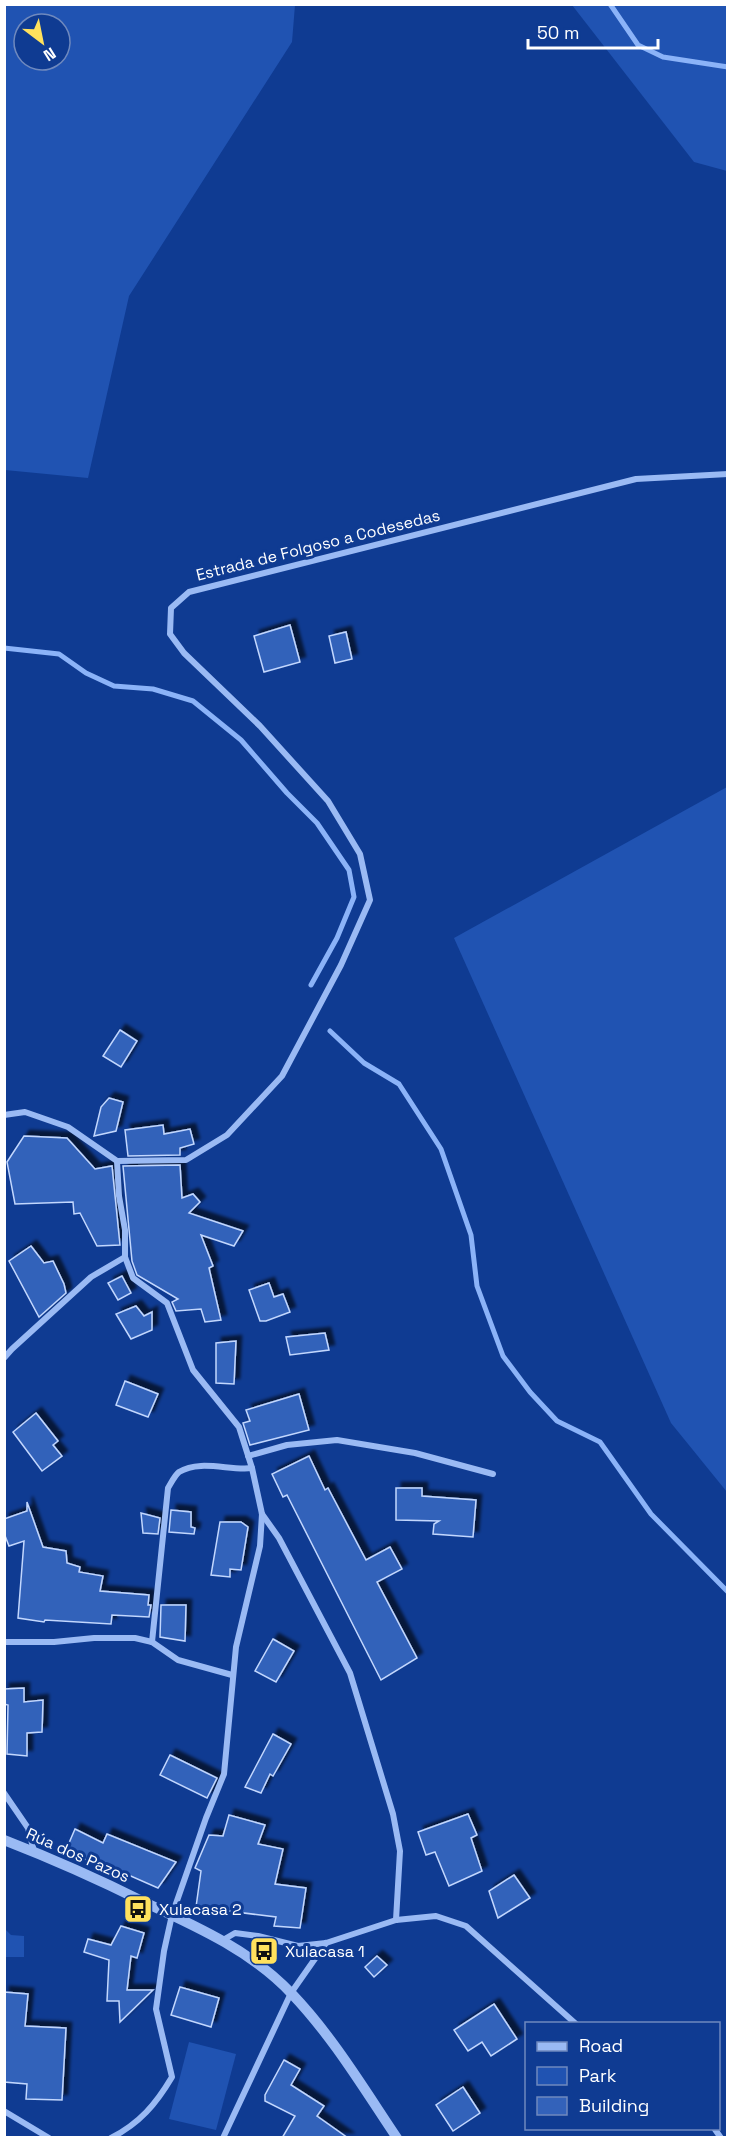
<svg xmlns="http://www.w3.org/2000/svg" width="732" height="2142" font-family="'Space Grotesk',sans-serif">
	<style>
		.green { fill: #2053b2; fill-rule: evenodd }
		.lines { fill: none; stroke-linecap: round; stroke-linejoin: round }
		.stream { stroke: #8bb3f8; stroke-width: 5 }
		.building { fill: #3362ba; stroke: #c2d7fe; stroke-width: 1.5; filter: url(#shadow) }
		.minor { stroke: #9abaf4; stroke-width: 6 }
		.tertiary { stroke: #9abaf4; stroke-width: 10 }
		.labels { text-anchor: middle; dominant-baseline: central; stroke-width: 6; stroke-linejoin: round; paint-order: stroke }
		.street-label { font-size: 16px; fill: #fff; stroke: #0f3b92 }
		.poi-label { font-size: 16px; fill: #fff; stroke: #0f3b92; text-anchor: start }
	</style>
	<defs>
		<filter id="shadow"><feDropShadow dx="5.5" dy="-5.5" stdDeviation="1.5" flood-color="#0009"/></filter>
	</defs>
	<rect width="100%" height="100%" fill="#0f3b92"/>
	<g class="green">
		<path d="M 4,5 L 295,5 L 292,42 L 129,296 L 88,478 L 5,470 ZM 24,24 L 60,24 L 60,60 L 24,60 Z"/>
		<polygon points="572,5 727,5 727,171 694,162"/>
		<polygon points="727,787 727,1492 671,1423 454,938"/>
		<polygon points="4,1928 11,1935 24,1936 24,1957 5,1957"/>
		<polygon points="189,2042 236,2054 216,2130 169,2119"/>
	</g>
	<g class="lines">
		<g class="stream">
			<polyline points="610,4 638,45 663,57 728,67"/>
			<polyline points="4,648 59,654 86,673 114,686 153,689 193,701 241,740 287,793 317,823 349,870 354,897 337,938 311,985"/>
			<polyline points="330,1031 364,1063 399,1084 441,1149 471,1235 477,1286 503,1356 530,1392 557,1421 600,1442 651,1514 728,1592"/>
		</g>
	</g>
	<g class="building">
		<polygon points="290,625 300,662 264,672 254,636"/>
		<polygon points="346,632 352,659 335,663 329,636"/>
		<polygon points="120,1030 137,1041 121,1067 103,1056"/>
		<polygon points="109,1098 123,1102 116,1131 94,1136 101,1107"/>
		<polygon points="163,1125 164,1134 190,1129 194,1144 180,1148 180,1155 128,1156 125,1130"/>
		<polygon points="24,1136 67,1138 95,1169 112,1166 120,1245 97,1246 80,1213 74,1214 73,1202 15,1204 7,1162"/>
		<polygon points="180,1165 182,1198 193,1194 200,1202 189,1213 243,1231 234,1246 201,1235 213,1266 209,1268 221,1320 205,1322 201,1309 176,1311 172,1302 178,1299 137,1275 132,1261 123,1166"/>
		<polygon points="31,1246 44,1263 53,1261 64,1284 66,1293 39,1317 9,1261"/>
		<polygon points="122,1276 131,1293 118,1300 108,1283"/>
		<polygon points="269,1283 274,1297 283,1294 290,1312 266,1321 260,1321 249,1290"/>
		<polygon points="136,1306 144,1316 152,1312 152,1330 131,1339 116,1314"/>
		<polygon points="325,1333 329,1350 290,1355 286,1337"/>
		<polygon points="236,1341 234,1384 216,1383 216,1343"/>
		<polygon points="125,1381 158,1394 148,1417 116,1405"/>
		<polygon points="299,1394 309,1430 250,1445 243,1423 250,1421 246,1410"/>
		<polygon points="36,1413 58,1441 53,1445 62,1456 42,1471 13,1432"/>
		<polygon points="309,1456 325,1490 328,1488 366,1560 390,1547 402,1569 377,1582 417,1658 381,1680 287,1495 283,1497 272,1474"/>
		<polygon points="396,1488 422,1488 422,1496 476,1500 473,1537 433,1534 434,1524 439,1521 396,1520"/>
		<polygon points="27,1502 43,1547 66,1551 67,1563 80,1567 79,1572 103,1576 100,1591 149,1595 148,1605 151,1605 149,1617 112,1615 111,1624 45,1620 44,1622 18,1618 24,1541 9,1546 4,1533 4,1519 27,1511"/>
		<polygon points="171,1510 191,1512 191,1527 195,1528 194,1534 169,1532"/>
		<polygon points="141,1513 160,1518 158,1534 143,1533"/>
		<polygon points="220,1522 241,1522 248,1527 241,1570 230,1569 230,1577 211,1575"/>
		<polygon points="161,1605 186,1605 185,1641 160,1637"/>
		<polygon points="273,1639 294,1651 276,1682 255,1671"/>
		<polygon points="24,1688 24,1702 43,1700 42,1732 27,1733 27,1756 7,1754 8,1705 4,1704 4,1689"/>
		<polygon points="273,1734 291,1744 273,1776 270,1774 261,1793 245,1787"/>
		<polygon points="170,1755 217,1778 207,1798 160,1775"/>
		<polygon points="468,1814 477,1835 471,1838 482,1871 449,1886 435,1852 426,1855 418,1832"/>
		<polygon points="229,1815 265,1825 258,1844 283,1849 275,1884 306,1888 300,1928 274,1926 276,1917 196,1907 201,1871 195,1868 209,1835 223,1836"/>
		<polygon points="75,1829 103,1843 107,1834 176,1862 158,1888 124,1873 122,1878 66,1850"/>
		<polygon points="514,1875 530,1898 498,1918 489,1891"/>
		<polygon points="121,1926 144,1933 137,1958 131,1956 127,1990 153,1990 120,2022 119,2001 107,2001 109,1960 84,1952 88,1939 111,1945"/>
		<polygon points="377,1956 387,1965 374,1977 365,1967"/>
		<polygon points="180,1987 219,1998 211,2027 171,2015"/>
		<polygon points="4,1992 28,1994 25,2026 66,2028 62,2100 26,2099 27,2084 4,2082"/>
		<polygon points="494,2004 517,2039 491,2056 482,2042 468,2051 454,2030"/>
		<polygon points="284,2060 300,2069 291,2085 324,2106 317,2116 348,2138 282,2138 295,2116 265,2101 265,2095"/>
		<polygon points="463,2087 480,2113 453,2131 436,2105"/>
	</g>
	<g class="lines">
		<g class="minor">
			<polyline points="4,1115 25,1112 68,1127 117,1161"/>
			<polyline points="117,1161 186,1160 227,1135 282,1076 341,965 370,900 360,854 328,801 260,726 184,653 170,634 171,608 189,592 636,479 728,474"/>
			<polyline points="4,1358 12,1349 91,1277 125,1257"/>
			<polyline points="248,1456 287,1445 337,1440 415,1453 493,1474"/>
			<polyline points="262,1514 279,1538 350,1673 393,1814 400,1851 396,1920"/>
			<polyline points="4,1642 54,1642 94,1638 135,1638 152,1642 178,1660 232,1675"/>
			<path d="M 152,1642 L 168,1488 C 171,1483 175,1475 179,1472 C 200,1459 230,1471 252,1468"/>
			<polyline points="4,1793 28,1828 34,1851"/>
			<polyline points="223,1940 235,1933 258,1936 298,1946 326,1943 396,1920 436,1916 466,1926 576,2024"/>
			<polyline points="4,2111 49,2138"/>
			<polyline points="714,2128 721,2138"/>
			<path d="M 111,2138 C 140,2123 156,2104 172,2077 L 156,2009 L 164,1951 L 172,1915 L 206,1818 L 224,1774 L 236,1647 L 260,1546 L 262,1514 L 252,1468 L 239,1427 L 193,1370 L 167,1303 L 133,1278 L 125,1257 L 125,1230 L 119,1196 L 117,1161"/>
			<polyline points="223,2138 291,1993 326,1943"/>
		</g>
		<path class="tertiary" d="M 4,1840 C 53,1859 100,1880 146,1903 C 198,1927 253,1952 292,1994 C 333,2037 364,2089 397,2138"/>
	</g>
	<defs>
		<g id="bus-square" transform="scale(1.5)"><rect x="-9" y="-9" width="18" height="18" rx="4" fill="#ffe15d" stroke="#0f3b92"/><path d="M-5-6H5V4H4V6H2V4H-2V6H-4V4H-5ZM-3.5-4V0h7V-4ZM-3.5 1.2v1.5H-2V1.2ZM2 1.2v1.5H3.5V1.2Z" fill="#111"/></g>
	</defs>
	<g fill-rule="evenodd">
		<use href="#bus-square" x="138" y="1909"/>
		<use href="#bus-square" x="264" y="1951"/>
	</g>
	<g class="labels">
		<g class="street-label">
			<text transform="translate(318 545) rotate(-14)">Estrada de Folgoso a Codesedas</text>
			<text transform="translate(78 1855) rotate(24)">Rúa dos Pazos</text>
		</g>
		<g class="poi-label">
			<text x="159" y="1909">Xulacasa 2</text>
			<text x="285" y="1951">Xulacasa 1</text>
		</g>
	</g>
	<rect width="732" height="2142" fill="none" stroke="#ffffff" stroke-width="12"/>
	<rect x="525" y="2022" width="195" height="108" fill="#0f3b92" stroke="#6f89be" stroke-width="1.5"/>
	<rect x="537" y="2042" width="30" height="9" fill="#9abaf4" stroke="#6f89be" stroke-width="1.5"/>
	<text x="579" y="2052" font-size="18" fill="#ffffff">Road</text>
	<rect x="537" y="2067" width="30" height="18" fill="#2053b2" stroke="#6f89be" stroke-width="1.5"/>
	<text x="579" y="2082" font-size="18" fill="#ffffff">Park</text>
	<rect x="537" y="2097" width="30" height="18" fill="#3362ba" stroke="#6f89be" stroke-width="1.5"/>
	<text x="579" y="2112" font-size="18" fill="#ffffff">Building</text>
	<g transform="translate(42 42) rotate(148)"><circle r="28" fill="#0f3b92" stroke="#6f89be" stroke-width="1.5"/>
	<path d="M0-4.5L10 22L0 15L-10 22Z" fill="#ffe15d"/>
	<text y="-9" font-size="16" font-weight="bold" text-anchor="middle" fill="#ffffff">N</text>
	</g>
	<path d="M528 39v9h130v-9" fill="none" stroke="#ffffff" stroke-width="3"/>
	<text x="537" y="39" font-size="18" fill="#ffffff" stroke="#0f3b92" stroke-width="4.5" paint-order="stroke">50 m</text>
</svg>
